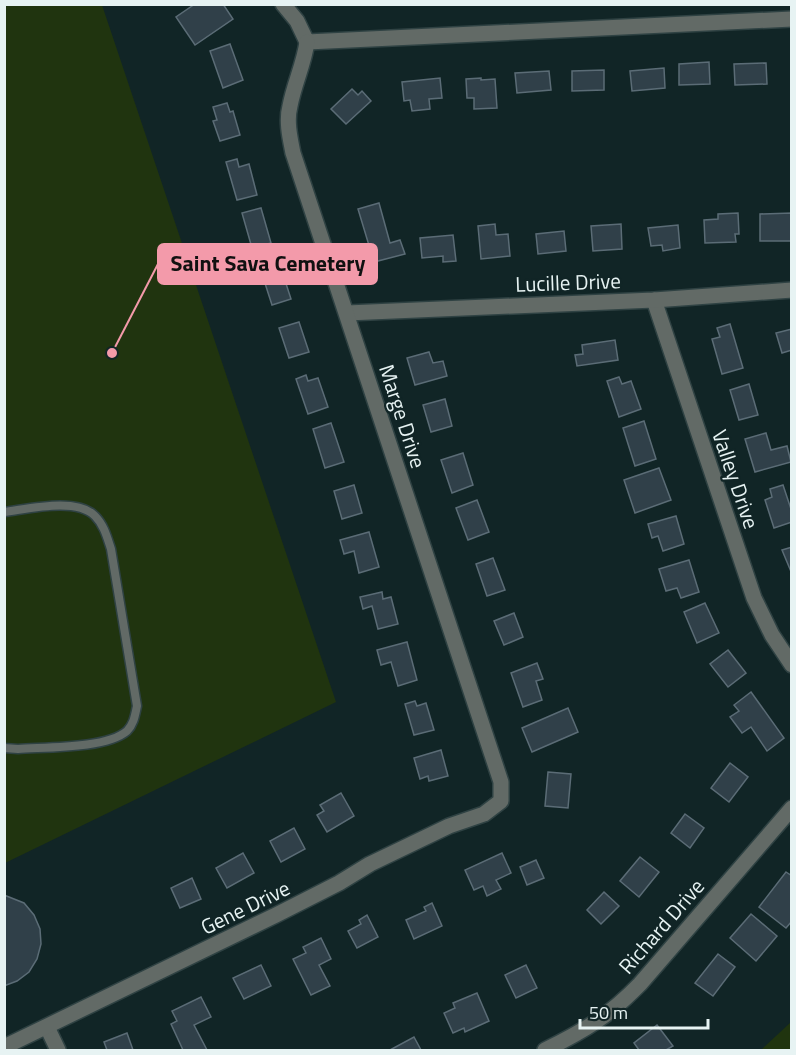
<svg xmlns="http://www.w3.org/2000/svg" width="796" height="1055" font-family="'Titillium Web',sans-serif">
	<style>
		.green { fill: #20340f }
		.building { fill: #304049; stroke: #5b6c76; stroke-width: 1.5 }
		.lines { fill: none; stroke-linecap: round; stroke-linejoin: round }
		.lane-casing { stroke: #2f4243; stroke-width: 11 }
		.street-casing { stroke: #2f4243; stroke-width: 18 }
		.lane { stroke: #626a66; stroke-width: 8 }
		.street { stroke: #626a66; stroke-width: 15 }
		.labels { text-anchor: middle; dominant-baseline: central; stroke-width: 4.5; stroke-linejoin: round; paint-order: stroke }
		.street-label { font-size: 21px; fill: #e7f3f3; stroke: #112526 }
		.leader { fill: none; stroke: #f39aaa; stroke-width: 2 }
		.callout-dot { fill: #f39aaa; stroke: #112526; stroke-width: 2 }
		.callout { fill: #f39aaa; stroke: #f39aaa; stroke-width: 2 }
		.callout-label { font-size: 22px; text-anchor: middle; font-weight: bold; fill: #111 }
	</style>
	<rect width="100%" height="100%" fill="#112526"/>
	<g class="green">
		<polygon points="5,5 102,5 336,702 5,863"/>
		<polygon points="791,1022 791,1050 761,1050"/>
	</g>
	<g class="building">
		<polygon points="195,4 223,4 233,19 195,45 176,17"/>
		<polygon points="230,44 243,80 223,88 210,51"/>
		<polygon points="709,62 710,84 679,85 679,64"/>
		<polygon points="766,63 767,84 735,85 734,64"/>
		<polygon points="664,68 665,88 632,91 630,71"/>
		<polygon points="604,70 604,90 572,91 572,71"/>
		<polygon points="549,71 551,90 517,93 515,73"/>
		<polygon points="440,78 442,98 429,99 430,109 412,111 410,100 404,101 402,82"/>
		<polygon points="481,78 481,80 495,79 497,108 474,109 474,98 467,98 466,79"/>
		<polygon points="352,89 358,95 362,91 371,101 346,124 331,109"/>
		<polygon points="227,103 230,112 233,111 240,135 220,141 213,121 217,120 213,107"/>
		<polygon points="237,159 239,167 249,164 257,195 237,200 226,162"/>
		<polygon points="379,203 390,243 400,240 405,254 374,262 358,209"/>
		<polygon points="261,208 271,243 252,248 242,213"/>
		<polygon points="738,213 739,234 735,234 736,242 705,243 704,220 718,219 718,214"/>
		<polygon points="792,213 792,241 760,241 760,214"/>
		<polygon points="495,224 496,235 508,234 510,256 481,259 478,226"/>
		<polygon points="621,224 622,249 593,251 591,226"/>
		<polygon points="678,225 680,248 663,251 662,245 651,246 648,228"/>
		<polygon points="564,231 566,251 538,254 536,234"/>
		<polygon points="453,235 456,261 443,262 443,256 422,258 420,238"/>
		<polygon points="280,265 291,299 272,305 261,271"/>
		<polygon points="299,322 309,352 289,358 279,328"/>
		<polygon points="730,324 743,368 722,374 712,339 720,337 717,328"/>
		<polygon points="792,329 792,350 782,353 776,333"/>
		<polygon points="615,340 618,360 577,366 575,355 583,354 582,345"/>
		<polygon points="429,352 433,363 443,361 447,376 415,385 407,358"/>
		<polygon points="306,375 308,381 318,378 328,407 308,414 296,379"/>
		<polygon points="619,377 622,384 631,381 641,409 619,417 607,381"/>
		<polygon points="749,384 758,415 739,420 730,390"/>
		<polygon points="445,399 452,426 431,432 423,405"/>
		<polygon points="644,421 656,459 635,466 623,428"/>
		<polygon points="331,423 344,462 325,468 313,429"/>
		<polygon points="766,433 771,450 787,446 791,462 755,472 745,439"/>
		<polygon points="463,453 473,485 452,493 441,460"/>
		<polygon points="659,468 671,500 635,513 624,480"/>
		<polygon points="354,485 362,513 342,519 334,491"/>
		<polygon points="783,485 792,512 792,522 774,528 765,500 772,497 770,489"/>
		<polygon points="477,500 489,532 468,540 456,508"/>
		<polygon points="676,516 684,544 663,551 658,536 652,538 648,524"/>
		<polygon points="369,532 379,567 359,573 354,551 344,554 340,540"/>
		<polygon points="792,547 792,574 782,550"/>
		<polygon points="493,558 505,590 487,596 476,564"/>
		<polygon points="689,560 699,592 681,598 677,588 666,591 659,569"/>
		<polygon points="382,592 383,599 391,597 398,624 378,629 372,606 363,609 360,597"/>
		<polygon points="705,603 719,633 697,643 684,612"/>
		<polygon points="514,613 523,637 504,645 494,621"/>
		<polygon points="407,642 417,680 398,686 391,662 381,665 377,650"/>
		<polygon points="728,650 746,673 728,687 710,664"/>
		<polygon points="537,663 543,679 536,681 542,700 523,707 511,673"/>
		<polygon points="751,692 784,738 767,751 751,727 742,733 730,717 739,711 734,705"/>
		<polygon points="415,701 417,706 426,703 434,730 414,735 405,704"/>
		<polygon points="568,708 578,732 532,752 522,728"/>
		<polygon points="441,750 448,776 429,781 428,776 420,779 414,758"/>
		<polygon points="730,763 748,777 729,802 711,788"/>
		<polygon points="548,772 571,774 568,808 545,806"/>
		<polygon points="341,793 354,816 327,832 317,815 324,811 320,805"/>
		<polygon points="685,814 704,828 690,848 671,833"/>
		<polygon points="294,828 305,849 281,862 270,841"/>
		<polygon points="243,853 254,873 227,888 216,868"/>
		<polygon points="502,853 511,873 496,880 501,889 487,896 483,886 474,890 465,870"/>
		<polygon points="640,857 659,872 639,897 620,881"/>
		<polygon points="536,860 544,878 527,885 520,867"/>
		<polygon points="786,872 792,876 792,921 786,928 759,907"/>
		<polygon points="192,878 201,899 180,908 171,888"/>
		<polygon points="604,892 619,906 601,924 587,910"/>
		<polygon points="4,895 24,903 34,915 40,929 41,944 37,959 29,972 17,981 4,986"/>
		<polygon points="432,903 442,926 414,939 406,920 426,911 424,907"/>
		<polygon points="751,914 777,936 756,961 730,938"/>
		<polygon points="367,915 378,937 357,948 348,931 361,924 359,920"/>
		<polygon points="321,938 331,959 319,965 330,986 311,995 293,959 306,953 303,947"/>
		<polygon points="718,954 735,967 713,996 695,983"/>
		<polygon points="261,965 271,986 244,999 233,978"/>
		<polygon points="526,965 537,988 516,998 505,975"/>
		<polygon points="477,993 489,1021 465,1032 464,1028 453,1033 444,1013 455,1008 453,1003"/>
		<polygon points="201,997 211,1017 194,1025 207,1050 183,1050 171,1024 177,1021 172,1011"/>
		<polygon points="657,1025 673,1046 666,1050 639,1050 634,1043"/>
		<polygon points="127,1033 133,1050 107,1050 104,1042"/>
		<polygon points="414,1037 421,1050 390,1050"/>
	</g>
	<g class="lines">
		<g class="lane-casing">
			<path id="lane" d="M 4,512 C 28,509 77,497 95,516 C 104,525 107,537 111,549 L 137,706 C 135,715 134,724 127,731 C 106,749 45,747 18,749 L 4,748"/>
		</g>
		<g class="street-casing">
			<g id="street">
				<polyline points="283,4 297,21 307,42 792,19"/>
				<polyline points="654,300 754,598 772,635 792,665"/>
				<polyline points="347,313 654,300 792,290"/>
				<polyline points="47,1027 58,1050"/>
				<path d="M 4,1047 L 276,915 L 339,883 L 370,864 L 449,826 L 484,814 L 501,801 L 501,782 L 293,153 C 290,138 286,121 290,106 C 294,84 304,64 307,42"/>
				<path d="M 545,1050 C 584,1031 609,1016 640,984 L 792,808"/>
			</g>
		</g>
		<use href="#lane" class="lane"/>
		<use href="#street" class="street"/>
	</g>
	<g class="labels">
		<g class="street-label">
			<text transform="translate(568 282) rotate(-2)">Lucille Drive</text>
			<text transform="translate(403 416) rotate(72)">Marge Drive</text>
			<text transform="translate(736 479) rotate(71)">Valley Drive</text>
			<text transform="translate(245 907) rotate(-26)">Gene Drive</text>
			<text transform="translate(661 926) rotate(-49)">Richard Drive</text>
		</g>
	</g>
	<path class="leader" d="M112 353L158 264"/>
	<circle class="callout-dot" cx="112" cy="353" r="6"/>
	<rect class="callout" x="158" y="244" width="219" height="40" rx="6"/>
	<g class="callout-label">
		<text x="268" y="271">Saint Sava Cemetery</text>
	</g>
	<rect width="796" height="1055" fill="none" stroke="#e7f3f3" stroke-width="12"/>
	<path d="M580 1019v9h128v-9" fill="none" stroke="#e7f3f3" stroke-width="3"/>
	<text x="589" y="1019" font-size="18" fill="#e7f3f3" stroke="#112526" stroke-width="4.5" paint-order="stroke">50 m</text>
</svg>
